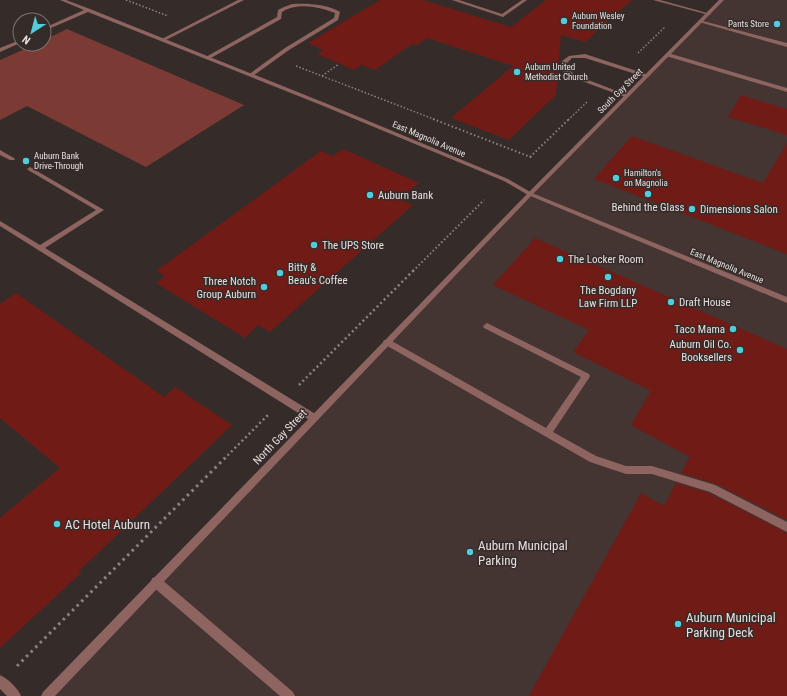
<svg xmlns="http://www.w3.org/2000/svg" width="787" height="696" font-family="'Roboto Condensed',sans-serif">
	<style>
		.built { fill: #443432 }
		.green { fill: #7b3a33 }
		.building { fill: #711b16 }
		.lines { fill: none; stroke-linecap: round; stroke-linejoin: round }
		.path-far3 { stroke: #8b8382; stroke-width: 1.5; stroke-dasharray: 1.5 2; stroke-linecap: butt }
		.path-far2 { stroke: #8b8382; stroke-width: 2; stroke-dasharray: 1.5 2.5; stroke-linecap: butt }
		.path-far1 { stroke: #8b8382; stroke-width: 2.5; stroke-dasharray: 2 3; stroke-linecap: butt }
		.path { stroke: #8b8382; stroke-width: 3; stroke-dasharray: 2.5 4; stroke-linecap: butt }
		.service { fill: #8d645f; fill-rule: evenodd }
		.minor { fill: #8d645f; fill-rule: evenodd }
		.tertiary { fill: #8d645f; fill-rule: evenodd }
		.poi-dot { fill: #52cbda; stroke: #352c2a; stroke-width: 1.5 }
		.labels { text-anchor: middle; dominant-baseline: central; stroke-width: 3; stroke-linejoin: round; paint-order: stroke }
		.far-poi-label { font-size: 9px; fill: #e5dfde; stroke: #352c2a; text-anchor: start }
		.far-street-label { font-size: 9px; fill: #e5dfde; stroke: #352c2a }
		.poi-label { font-size: 11px; fill: #e5dfde; stroke: #352c2a; text-anchor: start }
		.street-label { font-size: 11px; fill: #e5dfde; stroke: #352c2a }
		.near-poi-label { font-size: 13px; fill: #e5dfde; stroke: #352c2a; text-anchor: start }
	</style>
	<rect width="100%" height="100%" fill="#352c2a"/>
	<polygon class="built" points="722,0 787,0 787,696 47,696 530,194"/>
	<polygon class="green" points="67,29 244,105 146,167 27,106 0,120 0,60 36,44 44,44 44,40"/>
	<g class="building">
		<polygon points="380,0 423,0 511,27 546,0 632,0 585,42 561,35 556,95 509,140 451,118 513,66 427,38 417,45 412,44 375,70 361,65 354,70 317,54 323,50 308,43"/>
		<polygon points="741,95 787,109 787,135 728,117"/>
		<polygon points="632,136 763,183 787,143 787,254 594,179"/>
		<polygon points="343,149 419,183 399,199 413,205 270,332 258,325 245,338 156,283 165,276 156,271 321,151 333,156"/>
		<polygon points="535,238 787,349 787,520 716,484 681,473 690,457 631,425 651,391 573,352 589,330 493,285"/>
		<polygon points="16,293 164,397 175,387 232,425 79,571 81,573 0,648 0,518 60,468 0,418 0,304"/>
		<polygon points="676,483 709,493 787,533 787,696 529,696 641,493 664,506"/>
	</g>
	<g class="lines">
		<g class="path-far3">
			<polyline points="126,0 168,16"/>
			<polyline points="638,53 665,27"/>
			<polyline points="296,66 436,120"/>
			<polyline points="322,76 339,64"/>
			<polyline points="568,120 587,102"/>
		</g>
		<g class="path-far2">
			<polyline points="433,119 533,158"/>
			<polyline points="530,157 569,119"/>
			<polyline points="413,271 484,200"/>
		</g>
		<g class="path-far1">
			<polyline points="299,385 414,270"/>
			<polyline points="224,459 268,415"/>
		</g>
		<polyline class="path" points="17,666 225,458"/>
		<g class="service">
			<polygon points="238,0 244,0 164,41 160,40"/>
			<polygon points="452,0 459,0 502,14 522,0 527,0 503,17"/>
			<polygon points="653,0 660,0 711,14 709,15"/>
			<path d="M 292,4 C 307,3 327,4 340,12 L 338,20 L 289,50 L 253,76 L 248,75 L 285,48 L 334,18 L 335,13 C 319,7 298,2 282,12 L 281,19 L 209,59 L 204,58 L 277,17 L 278,10 L 284,7 Z"/>
			<polygon points="699,20 787,43 787,47 699,22"/>
			<polygon points="668,53 787,88 787,92 666,56 665,55"/>
			<polygon points="585,54 649,75 650,76 645,77 585,58 572,58 567,63 568,69 575,75 630,96 625,97 571,77 563,71 562,61 569,56"/>
			<polygon points="0,150 14,158 15,159 14,160 10,160 0,155"/>
			<polygon points="30,167 104,210 45,248 317,415 318,418 317,421 314,422 311,421 0,226 0,221 40,245 96,210 28,170 27,169"/>
			<polygon points="487,323 589,374 590,376 589,378 553,432 596,456 626,466 652,466 715,485 787,522 787,532 710,492 652,474 626,474 590,462 384,344 383,342 384,340 390,340 546,428 581,377 484,328 483,326"/>
			<polygon points="156,577 160,578 293,692 295,696 280,696 152,586 151,582 152,578"/>
			<path d="M 0,675 C 8,679 18,688 21,696 L 7,696 L 0,689 Z"/>
		</g>
		<g class="minor">
			<polygon points="60,0 66,0 90,9 330,105 508,179 532,193 787,297 787,303 528,195 504,181 326,107 88,12 44,31 44,28 84,10"/>
			<polygon points="20,40 20,43 0,52 0,48"/>
		</g>
		<polygon class="tertiary" points="719,0 724,0 532,195 55,696 41,696 43,692 528,193"/>
	</g>
	<g class="poi-dot">
		<circle cx="564" cy="21" r="4"/>
		<circle cx="777" cy="24" r="4"/>
		<circle cx="517" cy="72" r="4"/>
		<circle cx="26" cy="161" r="4"/>
		<circle cx="616" cy="178" r="4"/>
		<circle cx="648" cy="194" r="4"/>
		<circle cx="370" cy="195" r="4"/>
		<circle cx="692" cy="209" r="4"/>
		<circle cx="314" cy="245" r="4"/>
		<circle cx="560" cy="259" r="4"/>
		<circle cx="280" cy="273" r="4"/>
		<circle cx="608" cy="277" r="4"/>
		<circle cx="264" cy="287" r="4"/>
		<circle cx="671" cy="302" r="4"/>
		<circle cx="733" cy="329" r="4"/>
		<circle cx="740" cy="350" r="4"/>
		<circle cx="57" cy="524" r="4"/>
		<circle cx="470" cy="552" r="4"/>
		<circle cx="678" cy="624" r="4"/>
	</g>
	<g class="labels">
		<g class="far-poi-label">
			<text x="572" y="16">Auburn Wesley<tspan x="572" dy="10">Foundation</tspan></text>
			<text x="769" y="24" text-anchor="end">Pants Store</text>
			<text x="525" y="67">Auburn United<tspan x="525" dy="10">Methodist Church</tspan></text>
			<text x="34" y="156">Auburn Bank<tspan x="34" dy="10">Drive-Through</tspan></text>
			<text x="624" y="173">Hamilton's<tspan x="624" dy="10">on Magnolia</tspan></text>
		</g>
		<g class="far-street-label">
			<text transform="translate(620 91) rotate(-45)">South Gay Street</text>
			<text transform="translate(429 139) rotate(23)">East Magnolia Avenue</text>
			<text transform="translate(727 266) rotate(22)">East Magnolia Avenue</text>
		</g>
		<g class="poi-label">
			<text x="378" y="195">Auburn Bank</text>
			<text x="648" y="207" text-anchor="middle">Behind the Glass</text>
			<text x="700" y="209">Dimensions Salon</text>
			<text x="322" y="245">The UPS Store</text>
			<text x="568" y="259">The Locker Room</text>
			<text x="288" y="267">Bitty &amp;<tspan x="288" dy="13">Beau's Coffee</tspan></text>
			<text x="256" y="281" text-anchor="end">Three Notch<tspan x="256" dy="13">Group Auburn</tspan></text>
			<text x="608" y="290" text-anchor="middle">The Bogdany<tspan x="608" dy="13">Law Firm LLP</tspan></text>
			<text x="679" y="302">Draft House</text>
			<text x="725" y="329" text-anchor="end">Taco Mama</text>
			<text x="732" y="344" text-anchor="end">Auburn Oil Co.<tspan x="732" dy="13">Booksellers</tspan></text>
		</g>
		<g class="street-label">
			<text transform="translate(280 437) rotate(-46)">North Gay Street</text>
		</g>
		<g class="near-poi-label">
			<text x="65" y="524">AC Hotel Auburn</text>
			<text x="478" y="545">Auburn Municipal<tspan x="478" dy="15">Parking</tspan></text>
			<text x="686" y="617">Auburn Municipal<tspan x="686" dy="15">Parking Deck</tspan></text>
		</g>
	</g>
	<g transform="translate(32 32) rotate(216)"><circle r="19" fill="#352c2a" stroke="#7b7472"/>
	<path d="M0-3L7 15L0 10L-7 15Z" fill="#52cbda"/>
	<text y="-6" font-size="11" font-weight="bold" text-anchor="middle" fill="#e5dfde">N</text>
	</g>
</svg>
